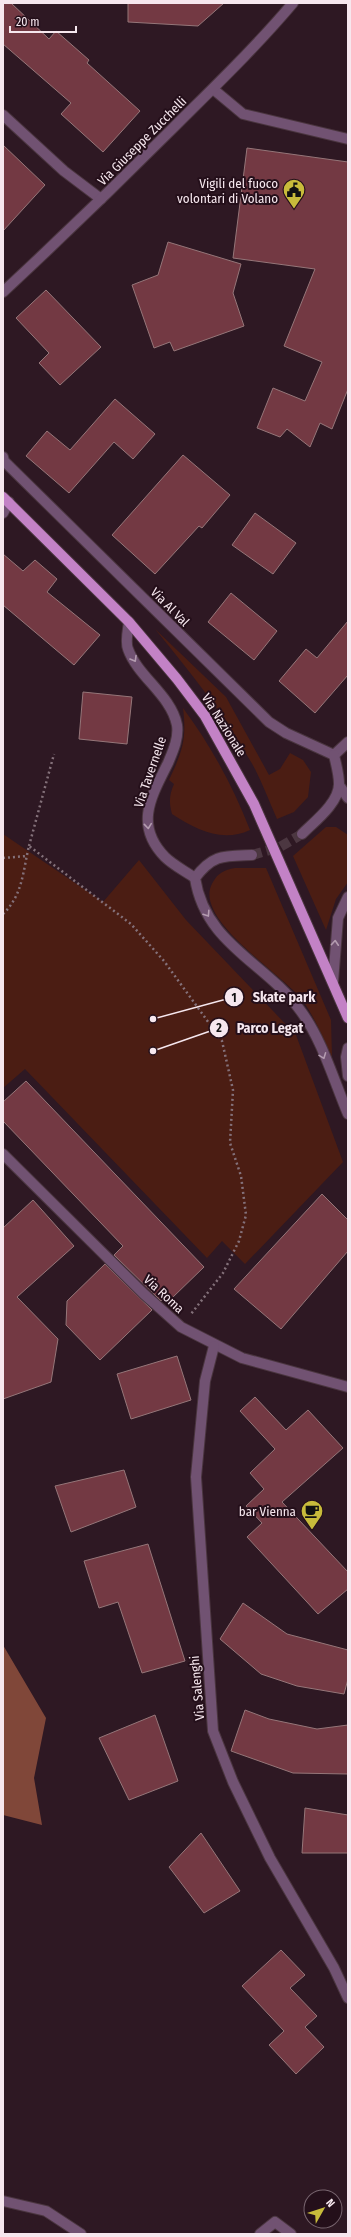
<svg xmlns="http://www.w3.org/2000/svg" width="351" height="2237" font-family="'Fira Sans Condensed',sans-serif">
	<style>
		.green { fill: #4b1d13 }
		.forest { fill: #804739 }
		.building { fill: #733943; stroke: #957679 }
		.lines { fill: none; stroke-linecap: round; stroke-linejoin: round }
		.minor-tunnel { stroke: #4c3741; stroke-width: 10; stroke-dasharray: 10 5; stroke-linecap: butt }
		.service-casing { stroke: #4a353f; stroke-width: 12 }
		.minor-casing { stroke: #4a353f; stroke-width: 12 }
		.primary-casing { stroke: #4a353f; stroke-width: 12 }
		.path { stroke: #84717a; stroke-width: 2.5; stroke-dasharray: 2 3; stroke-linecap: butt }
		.service { stroke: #715272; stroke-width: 10 }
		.minor { stroke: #715272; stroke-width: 10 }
		.primary { stroke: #c382c6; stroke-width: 10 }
		.oneway { stroke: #b49cb0 }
		.labels { text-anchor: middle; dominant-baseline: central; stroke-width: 4; stroke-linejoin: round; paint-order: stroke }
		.street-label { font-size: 13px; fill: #f6e7ee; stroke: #240f1a }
		.poi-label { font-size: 13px; fill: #f6e7ee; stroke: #240f1a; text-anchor: end }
		.leader { fill: none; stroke: #f6e7ee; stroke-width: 1.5 }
		.callout-dot { fill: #f6e7ee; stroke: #240f1a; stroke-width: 1.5 }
		.mark-label { font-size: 12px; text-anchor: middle; font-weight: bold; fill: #111 }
		.callout-label { font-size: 14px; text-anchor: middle; font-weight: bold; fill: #f6e7ee; stroke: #240f1a; stroke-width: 4; stroke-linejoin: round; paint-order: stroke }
	</style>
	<rect width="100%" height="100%" fill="#2e1823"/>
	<g class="green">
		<path d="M 155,629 L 226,697 L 269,775 L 280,769 L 290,753 L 303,760 L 311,772 L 308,797 L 294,812 L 277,819 C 270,803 263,785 255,769 C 227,718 191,673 155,629 Z"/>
		<path d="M 183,708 C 211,746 233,786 250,830 C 222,843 197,830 172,814 C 169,803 169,795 174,784 L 169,780 C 182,752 187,740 183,708 Z"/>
		<polygon points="326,827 336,827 348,835 348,882 336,899 326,930 293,856"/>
		<polygon points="3,834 103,902 139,860 186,920 296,1035 343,1162 245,1264 222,1241 207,1258 25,1069 3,1088"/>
		<path d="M 235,868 L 266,868 L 331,1020 L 332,1057 C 323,1038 315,1018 303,1001 C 284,975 190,918 213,882 C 218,873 224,870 235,868 Z"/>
	</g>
	<polygon class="forest" points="3,1645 46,1718 34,1778 42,1825 3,1815"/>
	<g class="building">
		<polygon points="3,3 11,3 49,39 56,31 89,60 87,63 140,111 103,152 61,114 71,103 3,44"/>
		<polygon points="128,3 224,3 198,26 128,22"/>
		<polygon points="3,145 45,185 3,231"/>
		<polygon points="247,148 348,162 348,389 332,429 320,423 310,447 287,429 280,437 257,428 273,388 305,401 322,362 284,346 315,269 233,258"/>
		<polygon points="168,242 241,264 233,293 244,326 174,351 170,342 154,348 132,285 158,275"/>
		<polygon points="46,290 101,347 60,385 39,363 49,353 16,318"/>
		<polygon points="115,399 155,434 133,459 114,442 69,493 26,456 47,431 70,450"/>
		<polygon points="183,455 230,495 202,528 199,526 155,574 112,535"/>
		<polygon points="255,513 296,543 273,574 232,545"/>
		<polygon points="3,554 23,571 35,560 57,579 47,592 100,635 74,665 3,605"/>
		<polygon points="231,593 277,631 254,660 208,622"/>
		<polygon points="348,621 348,675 315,713 279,681 306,649 317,658"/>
		<polygon points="83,692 132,697 127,744 79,739"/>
		<polygon points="26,1081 204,1267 172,1298 168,1294 161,1301 114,1255 123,1246 3,1121 3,1102"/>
		<polygon points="322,1194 348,1220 348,1251 281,1329 234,1289"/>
		<polygon points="33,1200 74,1246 17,1297 58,1339 51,1382 3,1399 3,1228"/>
		<polygon points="105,1264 152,1310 100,1360 66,1325 67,1301"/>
		<polygon points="177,1356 191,1400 131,1419 117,1374"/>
		<polygon points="255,1397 286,1430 308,1410 343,1448 282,1502 348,1572 348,1589 318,1614 247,1537 262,1523 246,1506 264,1489 250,1473 275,1449 240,1411"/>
		<polygon points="124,1470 136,1507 71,1532 55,1486"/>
		<polygon points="148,1544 185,1661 142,1673 118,1602 99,1608 84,1561"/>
		<polygon points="243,1603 287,1634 348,1650 348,1679 344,1694 297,1686 261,1674 220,1639"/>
		<polygon points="245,1710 269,1719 317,1729 348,1725 348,1774 293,1773 231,1751"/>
		<polygon points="155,1715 178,1781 129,1800 99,1738"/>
		<polygon points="305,1808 348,1815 348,1853 302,1853"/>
		<polygon points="201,1833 240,1891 204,1913 169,1867"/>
		<polygon points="281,1950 305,1975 290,1988 317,2016 305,2027 324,2047 296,2074 269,2045 284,2031 242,1986"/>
	</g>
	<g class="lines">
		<polyline class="minor-tunnel" points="252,855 280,847 302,834"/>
		<g class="service-casing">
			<polyline id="service" points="213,89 243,114 348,139"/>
		</g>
		<g class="minor-casing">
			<g id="minor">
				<polyline points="3,115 64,171 101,199"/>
				<path d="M 3,292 C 60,239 116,185 171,130 C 213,88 255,48 293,3"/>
				<polyline points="3,457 4,461 269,722 286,733 334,755"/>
				<polyline points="3,513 9,502"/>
				<path d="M 129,622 C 128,630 125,642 128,649 C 138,677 171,695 177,725 C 179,738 173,751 168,763 C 151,797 134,825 165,857 C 173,865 185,871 195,878"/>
				<polyline points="334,755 348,742"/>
				<polyline points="339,785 348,798"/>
				<path d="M 302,834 C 314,822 339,803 339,784 C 339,774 336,764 334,755"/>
				<path d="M 252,855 C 224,856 213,854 195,878 C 205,944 265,962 300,1010 C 322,1039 334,1081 348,1114"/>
				<polyline points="333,982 338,918 348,897"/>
				<polyline points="348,1048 346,1057 348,1076"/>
				<polyline points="3,1154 144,1294 181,1327 242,1358 348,1387"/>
				<polyline points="214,1346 205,1381 196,1477 213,1731 233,1782 270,1858 334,1968 348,1998"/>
				<polyline points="3,2201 46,2211 81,2234"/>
				<polyline points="260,2234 275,2222 291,2234"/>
			</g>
		</g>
		<g class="primary-casing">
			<polyline id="primary" points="3,497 129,622 177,679 205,716 254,804 348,1018"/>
		</g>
		<g class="path">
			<polyline points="29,846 54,754"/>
			<polyline points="3,858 27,856"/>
			<path d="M 3,914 C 23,895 23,870 29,846 L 131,924 L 164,961 L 222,1041 L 233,1090 L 230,1143 L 241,1176 L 246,1215 L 239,1241 L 223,1273 L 191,1314"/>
		</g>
		<use href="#service" class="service"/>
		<use href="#minor" class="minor"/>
		<use href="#primary" class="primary"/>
	</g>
	<defs><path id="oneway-chevron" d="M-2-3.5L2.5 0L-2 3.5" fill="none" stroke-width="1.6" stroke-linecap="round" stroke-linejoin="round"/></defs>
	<g class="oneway">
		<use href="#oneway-chevron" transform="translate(134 659) rotate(60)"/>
		<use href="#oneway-chevron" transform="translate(148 826) rotate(84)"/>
		<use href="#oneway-chevron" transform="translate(207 914) rotate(57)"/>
		<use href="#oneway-chevron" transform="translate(335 943) rotate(-86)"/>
		<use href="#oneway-chevron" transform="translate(323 1056) rotate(69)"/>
	</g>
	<defs>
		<g id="civic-pin" transform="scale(1.15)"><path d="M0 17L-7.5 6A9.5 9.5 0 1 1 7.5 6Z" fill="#c8bb3b" stroke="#240f1a"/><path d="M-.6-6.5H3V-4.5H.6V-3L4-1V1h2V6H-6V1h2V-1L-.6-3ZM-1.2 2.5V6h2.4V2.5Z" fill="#111"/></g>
		<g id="cafe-pin" transform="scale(1.15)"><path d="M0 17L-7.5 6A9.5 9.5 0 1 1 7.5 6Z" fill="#c8bb3b" stroke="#240f1a"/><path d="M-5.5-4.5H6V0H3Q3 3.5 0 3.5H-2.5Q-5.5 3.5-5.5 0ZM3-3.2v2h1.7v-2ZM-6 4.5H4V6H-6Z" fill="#111"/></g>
	</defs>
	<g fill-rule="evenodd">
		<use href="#civic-pin" x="294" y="190"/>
		<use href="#cafe-pin" x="312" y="1511"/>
	</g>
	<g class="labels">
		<g class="street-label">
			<text transform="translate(142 141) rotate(-45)">Via Giuseppe Zucchelli</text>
			<text transform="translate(170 607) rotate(45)">Via Al Val</text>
			<text transform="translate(224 725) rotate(58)">Via Nazionale</text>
			<text transform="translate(150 772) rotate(-71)">Via Tavernelle</text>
			<text transform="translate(164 1294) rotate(43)">Via Roma</text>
			<text transform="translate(197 1688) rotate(-95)">Via Salenghi</text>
		</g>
		<g class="poi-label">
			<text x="278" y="183">Vigili del fuoco<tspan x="278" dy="15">volontari di Volano</tspan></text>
			<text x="296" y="1511">bar Vienna</text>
		</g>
	</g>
	<path class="leader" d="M153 1019L234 997M153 1051L219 1028"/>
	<g class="callout-dot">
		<circle cx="153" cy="1019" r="4"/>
		<circle cx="153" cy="1051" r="4"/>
		<circle cx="234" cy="997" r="10"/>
		<circle cx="219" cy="1028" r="10"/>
	</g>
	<g class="mark-label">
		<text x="234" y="1002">1</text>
		<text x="219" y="1032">2</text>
	</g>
	<g class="callout-label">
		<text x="284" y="1002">Skate park</text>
		<text x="270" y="1033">Parco Legat</text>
	</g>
	<rect width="351" height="2237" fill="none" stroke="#f6e7ee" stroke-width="8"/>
	<g transform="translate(323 2209) rotate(51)"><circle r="19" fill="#240f1a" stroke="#78656f"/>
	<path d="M0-3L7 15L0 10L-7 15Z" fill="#c8bb3b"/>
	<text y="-6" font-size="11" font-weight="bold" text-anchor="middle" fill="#f6e7ee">N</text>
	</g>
	<path d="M10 26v6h66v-6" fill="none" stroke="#f6e7ee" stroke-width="2"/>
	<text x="16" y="26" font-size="12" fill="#f6e7ee" stroke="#240f1a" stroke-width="3" paint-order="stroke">20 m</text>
</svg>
